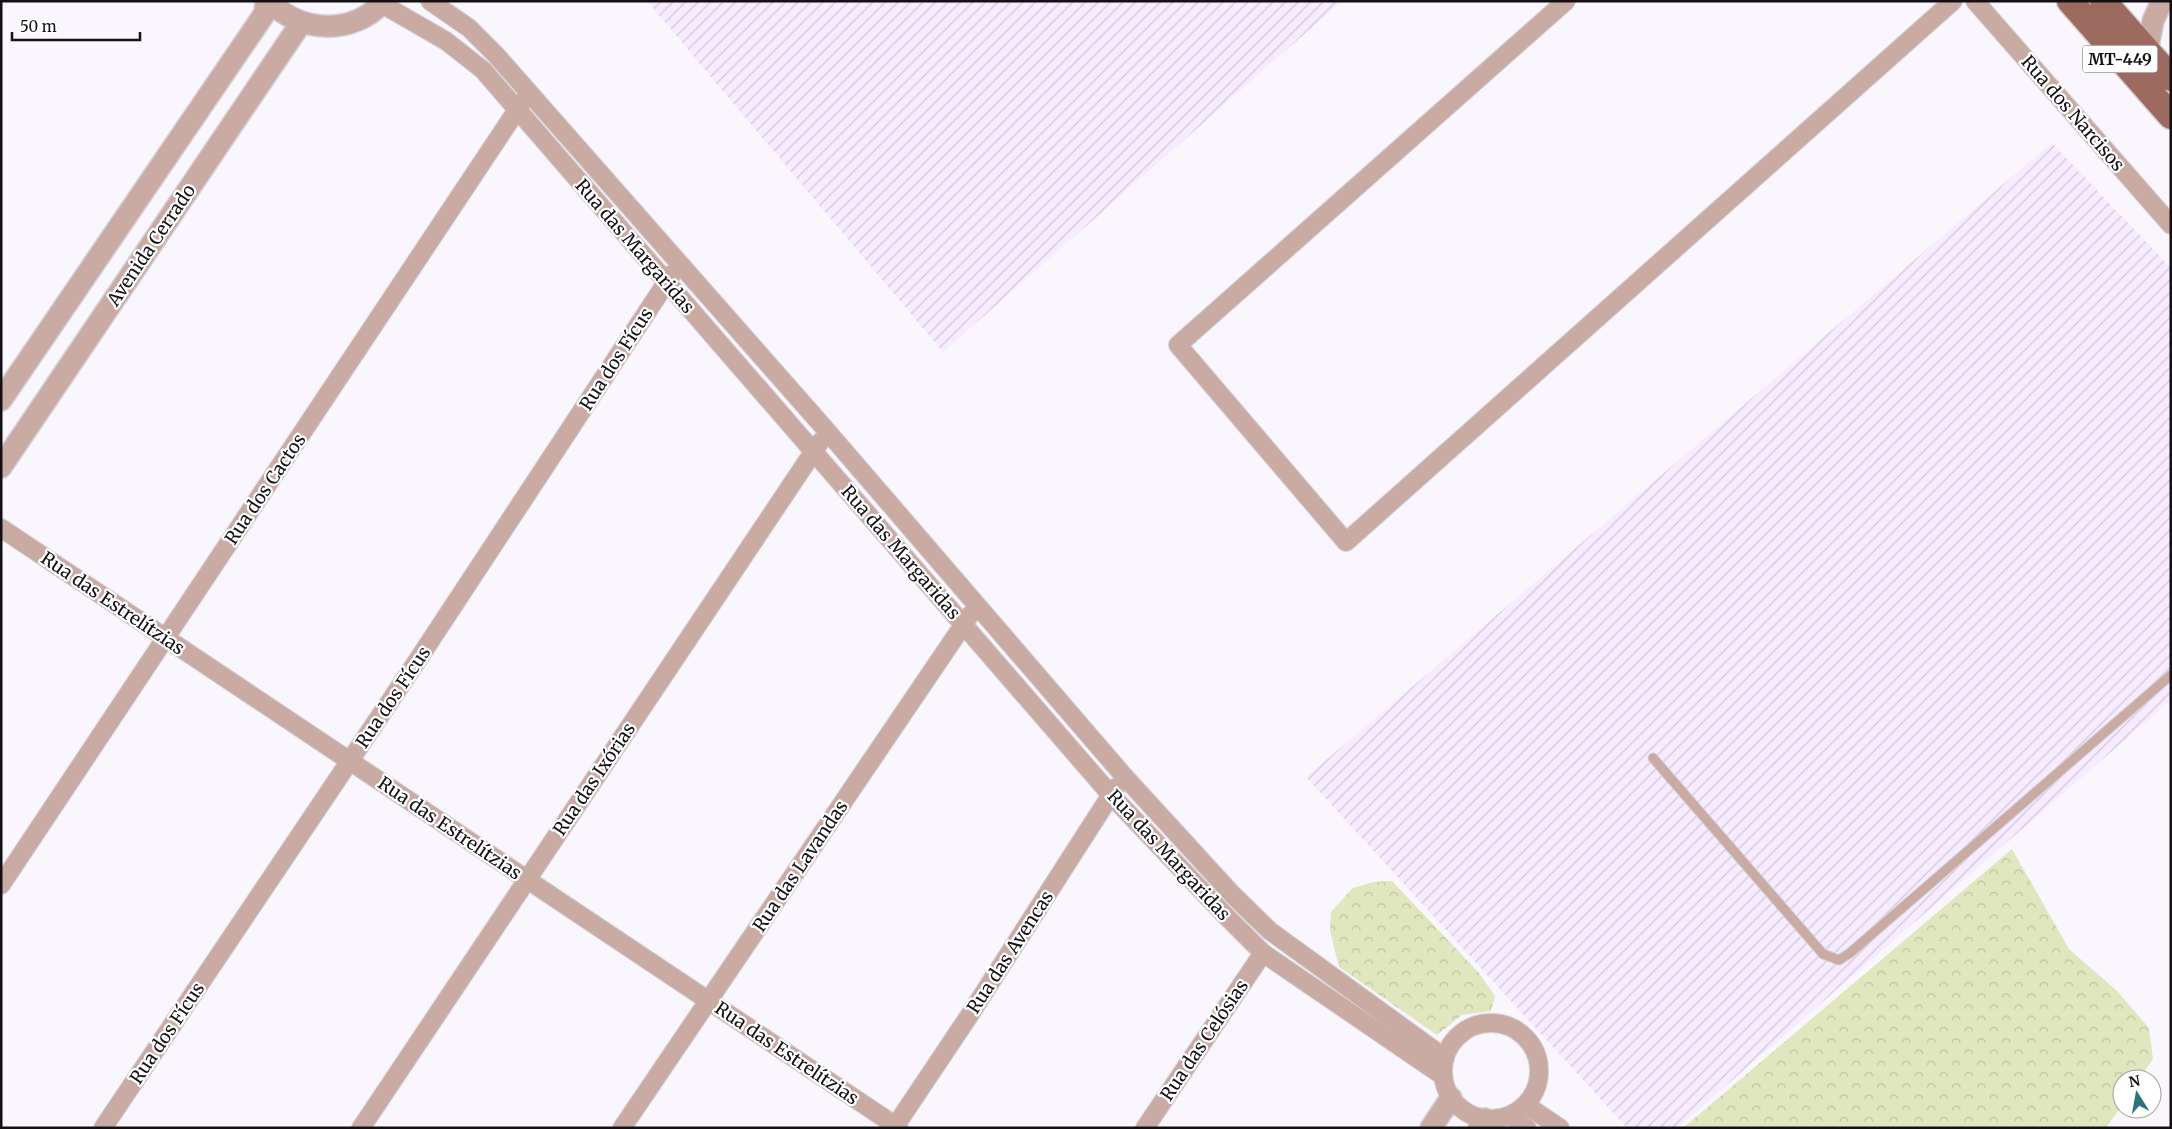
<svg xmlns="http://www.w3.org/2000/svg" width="2172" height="1129" font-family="Merriweather,serif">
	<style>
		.industrial { fill: url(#industrial-furrows) }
		.forest { fill: url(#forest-crowns) }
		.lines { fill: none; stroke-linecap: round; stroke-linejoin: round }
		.service-casing { stroke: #d5d1d9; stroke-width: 11 }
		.minor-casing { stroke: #d5d1d9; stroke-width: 20 }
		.tertiary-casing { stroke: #d5d1d9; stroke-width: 24 }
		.primary-casing { stroke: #d5d1d9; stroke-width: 29 }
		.service { stroke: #c9aba4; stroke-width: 9 }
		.minor { stroke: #c9aba4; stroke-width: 18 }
		.tertiary { stroke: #c9aba4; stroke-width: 21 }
		.primary { stroke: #9d6a5f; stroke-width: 26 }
		.labels { text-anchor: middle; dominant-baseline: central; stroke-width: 4.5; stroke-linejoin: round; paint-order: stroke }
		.shield { fill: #fff; stroke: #5a585b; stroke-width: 1 }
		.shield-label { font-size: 16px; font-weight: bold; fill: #131115 }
		.street-label { font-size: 18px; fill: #131115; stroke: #fff }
	</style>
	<defs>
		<pattern id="industrial-furrows" width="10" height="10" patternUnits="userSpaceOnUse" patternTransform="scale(1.25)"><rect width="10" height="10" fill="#f6ebff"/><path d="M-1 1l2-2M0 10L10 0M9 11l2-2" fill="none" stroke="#d2c8da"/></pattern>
		<pattern id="forest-crowns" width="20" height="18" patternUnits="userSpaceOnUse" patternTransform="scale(1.25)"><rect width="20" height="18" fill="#e0e6bd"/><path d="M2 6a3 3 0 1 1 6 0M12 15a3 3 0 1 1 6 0" fill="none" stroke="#bfc4a2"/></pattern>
	</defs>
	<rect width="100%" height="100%" fill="#faf6fe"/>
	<g class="industrial">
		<polygon points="647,1 1342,1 943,352"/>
		<polygon points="2052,143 2171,268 2171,700 1677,1128 1627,1128 1306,777"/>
	</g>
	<g class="forest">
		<polygon points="2012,849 2069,949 2117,991 2149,1028 2153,1059 2139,1079 2122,1079 2122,1105 2106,1128 1683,1128"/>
		<polygon points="1392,881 1479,973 1495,996 1491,1011 1462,1015 1437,1035 1339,967 1330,930 1331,912 1353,888 1373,882"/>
	</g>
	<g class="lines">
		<g class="service-casing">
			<polyline id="service" points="1653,758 1823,954 1839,960 1850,953 2171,675"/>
		</g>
		<g class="minor-casing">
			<g id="minor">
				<polyline points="430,1 469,28 496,55 827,431 1124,776 1233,895 1270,931 1445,1058"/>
				<polyline points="1566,1 1178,345 1346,542 1953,1"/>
				<polyline points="1975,1 2171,225"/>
				<polyline points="382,4 446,41 483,70 1111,795 1226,916 1263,953 1443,1076"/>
				<polyline points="1,528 899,1128"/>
				<polyline points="1,885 523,101"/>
				<circle cx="1491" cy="1071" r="48"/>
				<polyline points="1526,1105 1560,1128"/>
				<polyline points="1510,1116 1527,1128"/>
				<polyline points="103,1128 421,655 672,274"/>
				<polyline points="361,1128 820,442"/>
				<polyline points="622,1128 970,615"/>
				<polyline points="894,1128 969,1016 1116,787"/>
				<polyline points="1145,1128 1263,953"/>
			</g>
		</g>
		<g class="tertiary-casing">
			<g id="tertiary">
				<path d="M 269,1 C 300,33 353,36 384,1"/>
				<polyline points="2147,52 2153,21 2162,1"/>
				<polyline points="1,400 265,13 266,1"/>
				<polyline points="1,467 301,23"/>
				<polyline points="1431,1128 1451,1098"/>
				<polyline points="1479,1128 1485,1119"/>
			</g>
		</g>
		<g class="primary-casing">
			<g id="primary">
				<polyline points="2070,1 2171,116"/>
				<polyline points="2103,1 2171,78"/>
			</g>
		</g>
		<use href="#service" class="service"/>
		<use href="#minor" class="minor"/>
		<use href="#tertiary" class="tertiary"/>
		<use href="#primary" class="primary"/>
	</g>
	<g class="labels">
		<rect class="shield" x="2082.5" y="45.5" width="75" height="27" rx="4"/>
		<g class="shield-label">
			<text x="2120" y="59">MT-449</text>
		</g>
		<g class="street-label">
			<text transform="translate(2073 113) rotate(49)">Rua dos Narcisos</text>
			<text transform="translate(151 245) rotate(-56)">Avenida Cerrado</text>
			<text transform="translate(635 246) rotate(49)">Rua das Margaridas</text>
			<text transform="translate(616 359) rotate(-57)">Rua dos Fícus</text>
			<text transform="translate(265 489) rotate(-56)">Rua dos Cactos</text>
			<text transform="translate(901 552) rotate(49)">Rua das Margaridas</text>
			<text transform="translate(113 603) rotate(34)">Rua das Estrelítzias</text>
			<text transform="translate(393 697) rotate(-56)">Rua dos Fícus</text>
			<text transform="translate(594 779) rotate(-56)">Rua das Ixórias</text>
			<text transform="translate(450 828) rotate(34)">Rua das Estrelítzias</text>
			<text transform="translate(1169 855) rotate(47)">Rua das Margaridas</text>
			<text transform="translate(800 866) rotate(-56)">Rua das Lavandas</text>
			<text transform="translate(1010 952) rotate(-57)">Rua das Avencas</text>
			<text transform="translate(167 1033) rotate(-56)">Rua dos Fícus</text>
			<text transform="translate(1204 1040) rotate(-56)">Rua das Celósias</text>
			<text transform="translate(787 1053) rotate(34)">Rua das Estrelítzias</text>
		</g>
	</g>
	<rect width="2172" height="1129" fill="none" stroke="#131115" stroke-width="5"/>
	<g transform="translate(2137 1094) rotate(349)"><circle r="24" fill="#ffffff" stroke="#a1a0a1"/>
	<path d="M0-4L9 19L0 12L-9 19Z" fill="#2c747d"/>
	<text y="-8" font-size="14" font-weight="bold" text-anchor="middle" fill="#131115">N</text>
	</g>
	<path d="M12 32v8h128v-8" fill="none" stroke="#131115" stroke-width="2.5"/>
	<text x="20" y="32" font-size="15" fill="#131115" stroke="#ffffff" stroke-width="4" paint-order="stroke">50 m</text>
</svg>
